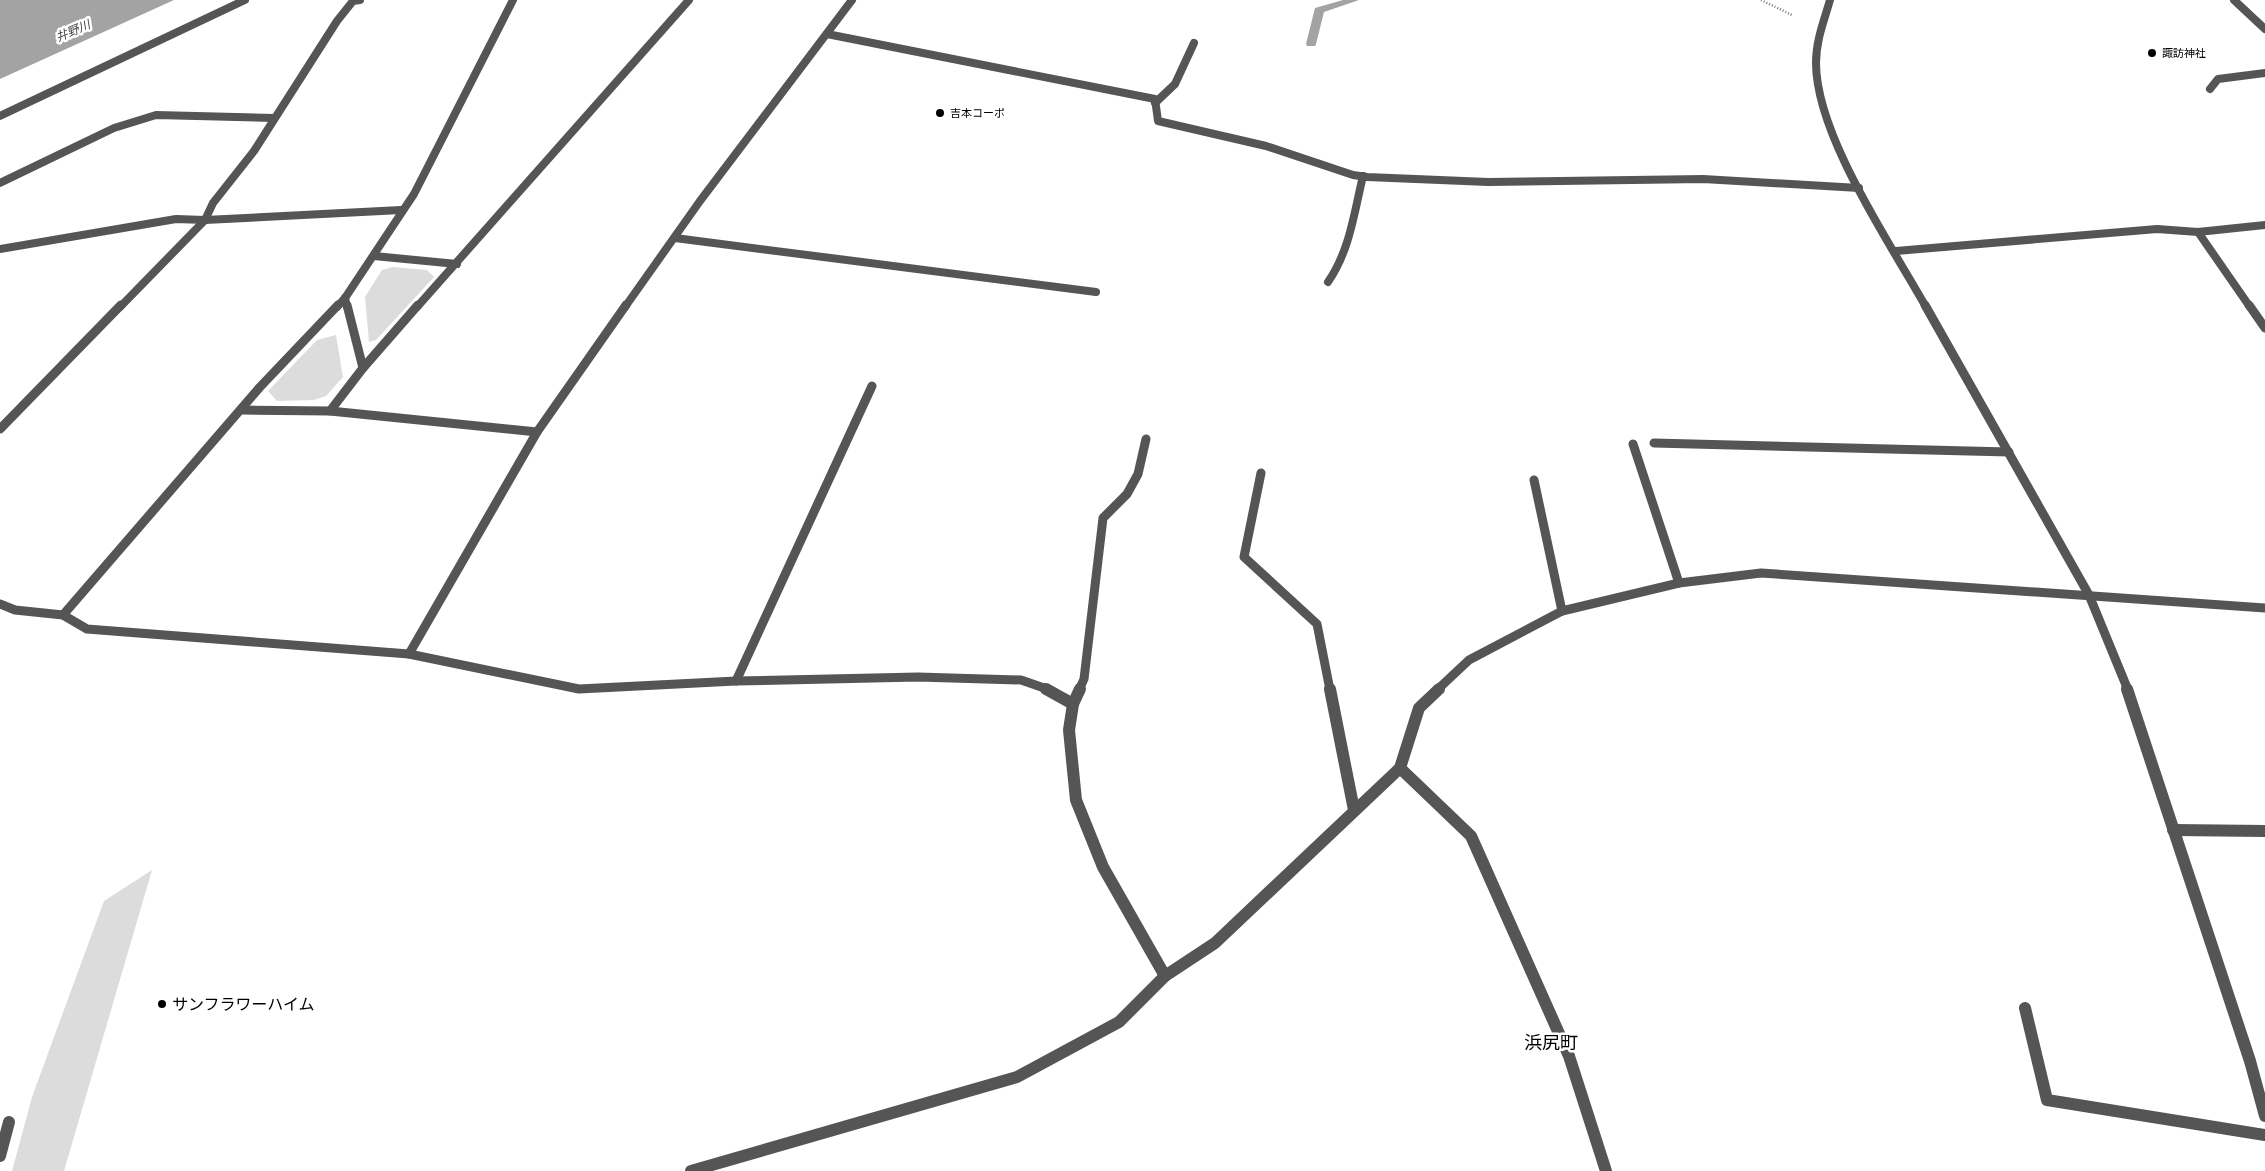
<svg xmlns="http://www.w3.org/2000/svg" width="2265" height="1171" font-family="Figtree,'Noto Sans JP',sans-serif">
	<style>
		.green { fill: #dcdcdc }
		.water { fill: #a3a3a3 }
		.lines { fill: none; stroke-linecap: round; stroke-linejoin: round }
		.stream { fill: #a3a3a3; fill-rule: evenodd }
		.path { stroke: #777; stroke-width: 2.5; stroke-dasharray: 1 2; stroke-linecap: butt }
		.lane-far2 { stroke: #555; stroke-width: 8 }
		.lane-far1 { stroke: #555; stroke-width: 9 }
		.lane { stroke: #555; stroke-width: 12 }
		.street-far2 { stroke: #555; stroke-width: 8 }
		.street-far1 { stroke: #555; stroke-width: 9 }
		.street { stroke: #555; stroke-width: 12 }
		.poi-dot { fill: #000; stroke: #fff; stroke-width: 2 }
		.labels { text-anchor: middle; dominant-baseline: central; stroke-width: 5; stroke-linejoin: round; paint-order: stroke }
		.far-poi-label { font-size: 11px; fill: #000; stroke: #fff; text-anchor: start }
		.far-water-label { font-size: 12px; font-style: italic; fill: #444; stroke: #fff }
		.near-poi-label { font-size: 16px; fill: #000; stroke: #fff; text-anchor: start }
		.near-neighbourhood-label { font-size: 18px; fill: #000; stroke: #fff }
	</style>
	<rect width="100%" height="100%" fill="#fff"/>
	<g class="green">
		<polygon points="393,267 427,270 434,277 376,340 369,342 365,297 382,270"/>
		<polygon points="336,335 343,377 326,396 314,400 277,401 268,391 317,340"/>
		<polygon points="152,870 64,1171 12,1171 32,1097 104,901"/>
	</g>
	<polygon class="water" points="0,0 174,0 0,79"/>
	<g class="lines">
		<polygon class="stream" points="1343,0 1359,0 1324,12 1316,44 1315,46 1307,46 1306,44 1315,8"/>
		<polyline class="path" points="1761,0 1792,15"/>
		<g class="lane-far2">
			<polyline points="2210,89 2218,79 2265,73"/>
			<polyline points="1155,103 1175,84 1194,43"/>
			<polyline points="0,116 245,0"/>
			<polyline points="0,249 176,219 205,220"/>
			<path d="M 1328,282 C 1350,250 1354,213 1363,176"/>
		</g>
		<g class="lane-far1">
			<polyline points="1654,443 2009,452"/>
			<polyline points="1633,444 1679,583"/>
			<polyline points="1261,473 1244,557 1317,624 1330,690"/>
			<polyline points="1534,480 1562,611"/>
			<polyline points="736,681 872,386"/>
		</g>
		<g class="lane">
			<polyline points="1330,689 1354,810"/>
			<polyline points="2025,1008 2047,1100 2265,1135"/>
			<polyline points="0,1156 9,1122"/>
		</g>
		<g class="street-far2">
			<path d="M 1830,0 C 1824,21 1816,40 1816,63 C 1816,135 1890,243 1926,307"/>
			<polyline points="2234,0 2265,29"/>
			<polyline points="827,34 1155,99 1158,121 1266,146 1353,175 1367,177 1488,182 1703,179 1859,188"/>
			<polyline points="0,183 114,128 156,115 274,118"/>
			<polyline points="205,220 401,210"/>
			<polyline points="2198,232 2250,307"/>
			<polyline points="675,238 1096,292"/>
			<polyline points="1896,251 2157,229 2198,232 2265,225"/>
			<polyline points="374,256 457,264"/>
			<polyline points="345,298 347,307"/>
			<polyline points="120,307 205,220 213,203 254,151 337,21 353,1 360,0"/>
			<polyline points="337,307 345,298 414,194 513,0"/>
			<polyline points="417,307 689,0"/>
			<polyline points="625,307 700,201 852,0"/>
		</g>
		<g class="street-far1">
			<polyline points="347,305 363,368"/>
			<polyline points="1925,305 2089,595 2128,690"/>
			<polyline points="2249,305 2265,328"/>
			<polyline points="242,410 330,411 537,432"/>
			<polyline points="330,411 363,368 418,305"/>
			<polyline points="0,429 121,305"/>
			<polyline points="0,604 15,610 63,615 87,629 409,654 579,689 736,681 918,677 1021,680 1050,690"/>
			<polyline points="63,615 260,387 338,305"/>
			<polyline points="409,654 537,432 626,305"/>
			<polyline points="1079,690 1084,679 1103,518 1127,494 1138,474 1146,439"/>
			<polyline points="1437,690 1469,660 1562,611 1679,583 1761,573 2265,608"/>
		</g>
		<g class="street">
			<polyline points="1046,689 1073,704 1069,730 1076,800 1103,867 1165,976"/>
			<polyline points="2127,689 2250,1061 2265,1116"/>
			<polyline points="1073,704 1080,689"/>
			<polyline points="1400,768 1471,836 1569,1056 1606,1171"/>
			<polyline points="2173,830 2265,831"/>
			<polyline points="691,1171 1017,1077 1119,1022 1165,976 1215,943 1400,768 1419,708 1439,689"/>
		</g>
	</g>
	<g class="poi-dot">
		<circle cx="2152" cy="53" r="5"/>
		<circle cx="940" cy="113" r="5"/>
		<circle cx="162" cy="1004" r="5"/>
	</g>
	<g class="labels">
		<g class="far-poi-label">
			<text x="2162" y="53">諏訪神社</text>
			<text x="950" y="113">吉本コーポ</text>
		</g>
		<g class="far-water-label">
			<text transform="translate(73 31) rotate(-23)">井野川</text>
		</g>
		<g class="near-poi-label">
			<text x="172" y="1004">サンフラワーハイム</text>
		</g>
		<g class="near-neighbourhood-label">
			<text x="1551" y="1043">浜尻町</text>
		</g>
	</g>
</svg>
